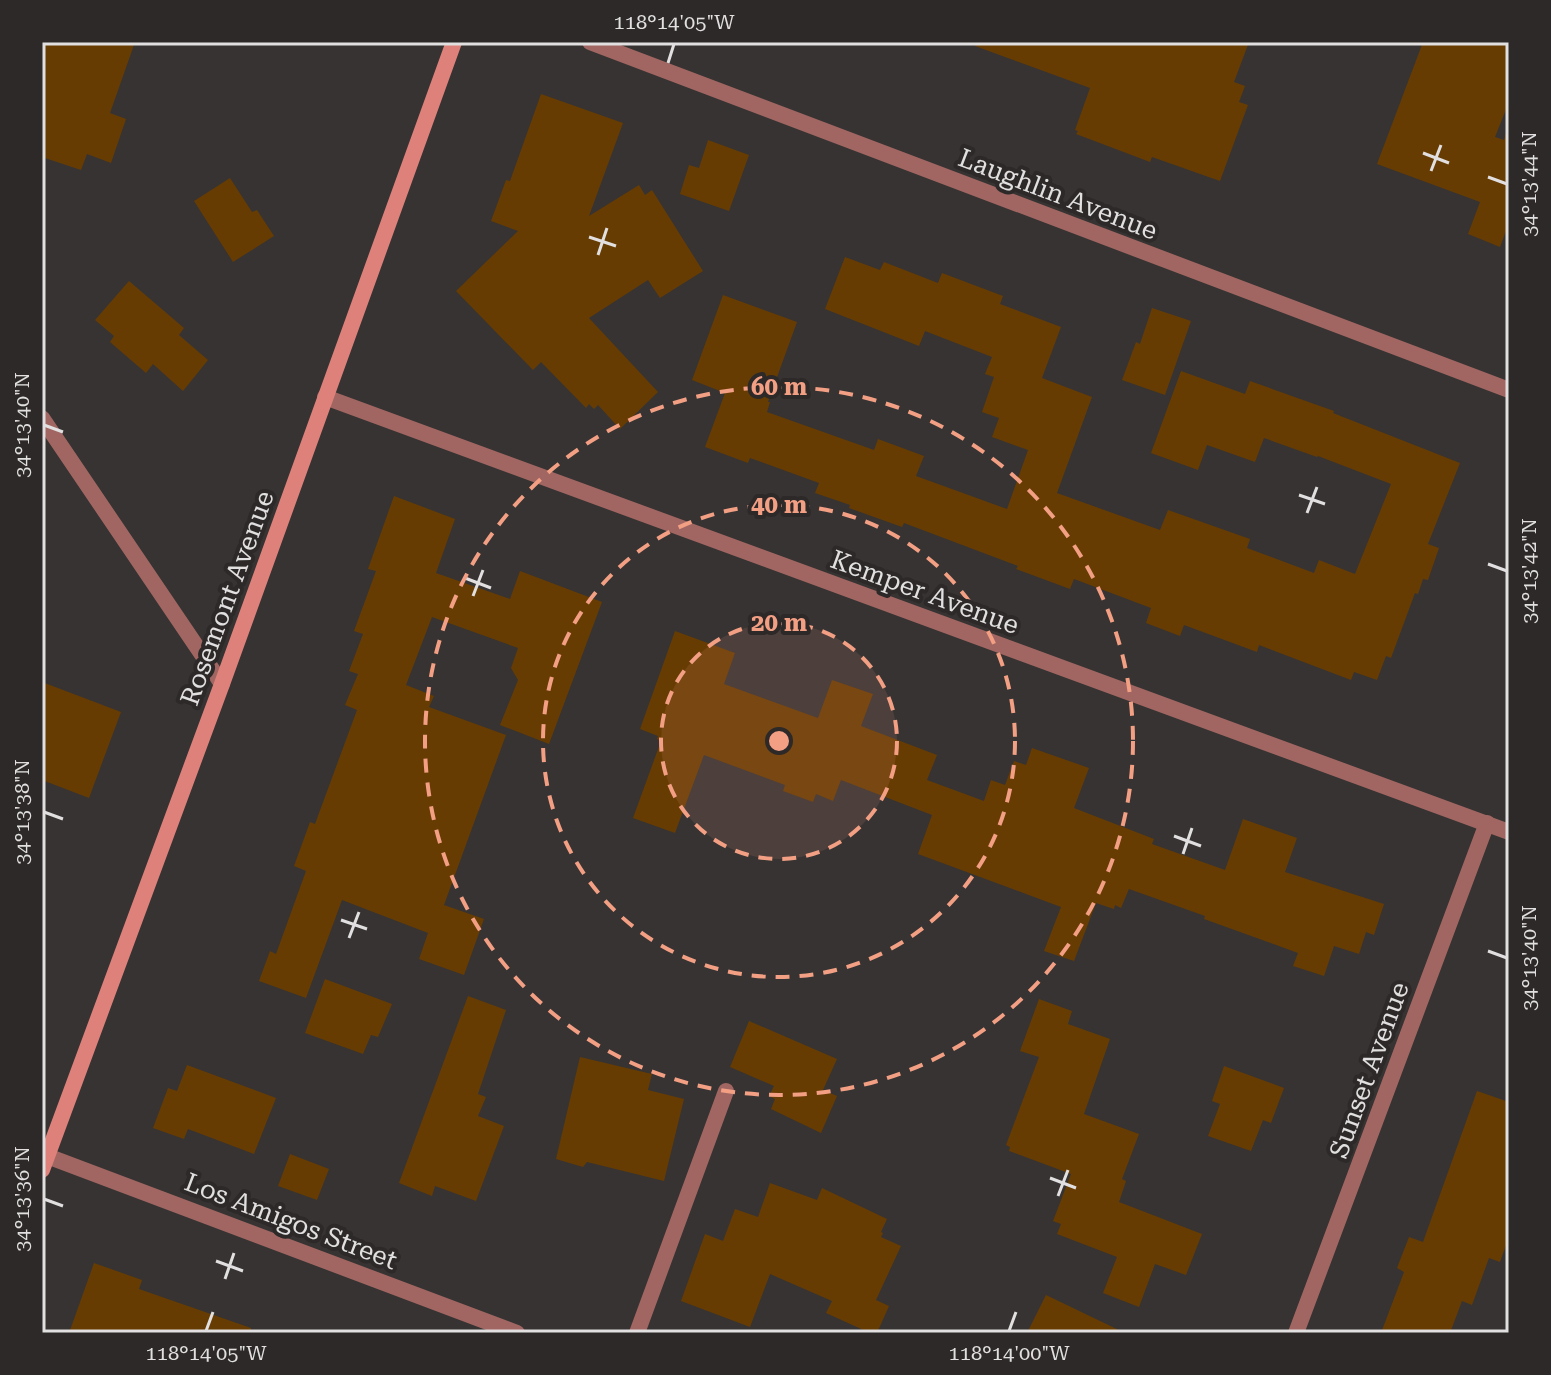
<svg xmlns="http://www.w3.org/2000/svg" width="1551" height="1375" font-family="'Roboto Serif',serif">
	<style>
		.building { fill: #673c03 }
		.lines { fill: none; stroke-linecap: round; stroke-linejoin: round }
		.lane { stroke: #a16662; stroke-width: 16 }
		.street { stroke: #a16662; stroke-width: 16 }
		.secondary { stroke: #de817b; stroke-width: 16 }
		.ticks { fill: none; stroke: #e1dfdf; stroke-width: 3 }
		.ring { fill: none; stroke: #f39f84; stroke-width: 4; stroke-dasharray: 14 10 }
		.labels { text-anchor: middle; dominant-baseline: central; stroke-width: 8; stroke-linejoin: round; paint-order: stroke }
		.street-label { font-size: 26px; fill: #e1dfdf; stroke: #2c2928 }
		.centre { fill: #f39f84; stroke: #2c2928; stroke-width: 4 }
		.ring-label { font-size: 24px; text-anchor: middle; font-weight: bold; fill: #f39f84; stroke: #2c2928; stroke-width: 8; stroke-linejoin: round; paint-order: stroke }
		.neatline { fill: none; stroke: #e1dfdf; stroke-width: 3 }
		.ticks-label { font-size: 20px; text-anchor: middle; fill: #e1dfdf }
	</style>
	<rect width="100%" height="100%" fill="#363332"/>
	<g class="building">
		<polygon points="42,42 135,42 110,113 126,119 111,163 87,154 81,170 42,157"/>
		<polygon points="976,42 1249,42 1234,82 1245,86 1239,102 1248,105 1220,181 1152,157 1150,162 1076,134 1078,131 1075,130 1090,88 975,46"/>
		<polygon points="1423,42 1509,42 1509,102 1495,137 1504,140 1506,133 1509,133 1509,223 1500,247 1468,234 1480,202 1377,164"/>
		<polygon points="541,94 623,123 589,216 639,185 645,195 652,190 703,271 660,298 648,280 589,318 658,392 620,429 598,405 594,409 589,404 586,408 541,362 533,370 456,291 518,231 491,221 506,180 510,181"/>
		<polygon points="708,140 749,155 729,211 680,194 689,165 699,168"/>
		<polygon points="230,178 252,212 257,210 274,236 233,262 194,201"/>
		<polygon points="845,257 880,270 884,262 938,283 942,273 1003,296 1000,304 1061,327 1042,378 1092,397 1057,493 1160,530 1168,510 1250,539 1247,548 1314,573 1319,560 1355,574 1391,484 1318,456 1317,457 1264,438 1255,462 1207,445 1198,470 1151,453 1181,371 1245,394 1250,381 1334,411 1333,413 1460,463 1428,544 1439,548 1428,580 1423,579 1418,594 1415,593 1391,658 1386,656 1377,680 1354,672 1351,680 1259,645 1257,652 1184,625 1180,636 1146,623 1151,608 1074,579 1070,589 1016,569 1018,566 904,523 902,527 849,508 850,505 815,493 819,483 750,458 748,463 705,447 725,393 692,380 723,295 797,322 768,402 770,402 767,412 874,450 878,439 924,456 916,476 1007,509 1028,450 992,437 999,418 982,412 994,377 985,374 992,357 925,331 919,346 825,309"/>
		<polygon points="129,281 184,328 179,335 208,360 183,391 153,364 146,373 110,342 114,336 95,320"/>
		<polygon points="1152,308 1191,321 1165,395 1122,380 1136,342 1140,344"/>
		<polygon points="394,496 455,519 436,573 510,599 520,571 602,602 549,744 500,725 518,680 511,668 518,648 432,617 406,685 434,696 429,707 506,735 444,905 484,919 464,975 419,959 428,933 342,900 306,998 259,981 270,951 276,954 306,871 294,866 310,822 315,824 357,710 345,705 358,674 349,671 363,634 354,631 376,571 368,569"/>
		<polygon points="675,631 735,653 724,684 818,718 832,680 873,694 861,726 937,755 927,780 984,801 991,780 1005,785 1014,761 1026,765 1032,748 1089,768 1074,808 1154,839 1152,844 1225,870 1243,819 1297,838 1285,872 1384,904 1374,935 1366,932 1359,954 1334,946 1324,976 1293,966 1298,953 1204,919 1205,916 1129,889 1121,908 1115,905 1114,909 1096,903 1074,961 1044,951 1061,907 918,854 932,815 841,780 833,801 816,794 813,802 783,791 785,785 704,755 675,833 633,818 661,741 657,739 658,736 640,729"/>
		<polygon points="42,682 121,712 89,798 42,780"/>
		<polygon points="325,979 392,1004 378,1037 371,1035 363,1054 305,1033"/>
		<polygon points="468,996 506,1010 478,1094 486,1097 478,1116 504,1126 476,1201 435,1186 432,1196 399,1183"/>
		<polygon points="1039,999 1072,1011 1068,1024 1110,1039 1084,1114 1139,1134 1122,1179 1126,1181 1119,1202 1202,1234 1186,1275 1155,1264 1139,1307 1103,1293 1117,1257 1057,1234 1061,1224 1053,1221 1071,1174 1009,1151 1010,1147 1006,1145 1039,1057 1020,1051"/>
		<polygon points="749,1021 837,1059 823,1090 837,1096 821,1133 771,1109 775,1099 769,1096 774,1086 730,1067"/>
		<polygon points="580,1057 652,1074 648,1090 684,1099 664,1181 587,1162 583,1167 556,1159"/>
		<polygon points="187,1065 276,1098 254,1154 188,1129 184,1139 153,1128 168,1088 177,1091"/>
		<polygon points="1224,1066 1284,1088 1271,1123 1263,1120 1251,1151 1208,1136 1220,1104 1212,1101"/>
		<polygon points="1477,1091 1509,1102 1509,1237 1500,1262 1489,1258 1472,1305 1462,1301 1450,1333 1381,1333 1404,1272 1397,1268 1409,1237 1423,1242"/>
		<polygon points="290,1154 329,1169 317,1200 278,1186"/>
		<polygon points="770,1183 817,1200 822,1188 887,1219 881,1232 883,1233 881,1237 901,1246 876,1300 889,1306 877,1333 870,1333 826,1313 832,1301 770,1274 750,1327 681,1301 705,1234 723,1241 735,1209 758,1217"/>
		<polygon points="94,1263 142,1280 139,1289 251,1328 251,1333 69,1333"/>
		<polygon points="1046,1295 1125,1333 1027,1333"/>
	</g>
	<g class="lines">
		<polyline class="lane" points="637,1333 726,1091"/>
		<g class="street">
			<polyline points="590,42 1509,390"/>
			<polyline points="325,397 1509,832"/>
			<polyline points="42,418 222,684"/>
			<polyline points="47,1156 517,1333"/>
			<polyline points="1296,1333 1487,823"/>
		</g>
		<polyline class="secondary" points="42,1170 222,684 454,42"/>
	</g>
	<path class="ticks" d="M 668,63 L 674,44M 1423,153 L 1449,163M 1431,171 L 1441,145M 1488,177 L 1507,184M 589,237 L 616,246M 598,255 L 607,228M 44,425 L 63,432M 1299,495 L 1325,504M 1307,513 L 1317,487M 1488,564 L 1507,571M 465,578 L 491,588M 473,596 L 483,570M 44,812 L 63,819M 1174,836 L 1201,846M 1183,854 L 1192,828M 341,920 L 367,929M 349,938 L 359,912M 1488,951 L 1507,958M 1050,1178 L 1076,1188M 1058,1196 L 1068,1170M 44,1199 L 63,1206M 216,1261 L 243,1271M 225,1279 L 234,1253M 206,1331 L 213,1312M 1009,1331 L 1016,1312"/>
	<circle cx="779" cy="741" r="118" fill="#f39f84" fill-opacity=".12"/>
	<g class="ring">
		<circle cx="779" cy="741" r="118"/>
		<circle cx="779" cy="741" r="236"/>
		<circle cx="779" cy="741" r="354"/>
	</g>
	<g class="labels">
		<g class="street-label">
			<text transform="translate(1058 194) rotate(21)">Laughlin Avenue</text>
			<text transform="translate(925 592) rotate(20)">Kemper Avenue</text>
			<text transform="translate(227 598) rotate(-70)">Rosemont Avenue</text>
			<text transform="translate(1369 1070) rotate(-70)">Sunset Avenue</text>
			<text transform="translate(291 1221) rotate(21)">Los Amigos Street</text>
		</g>
	</g>
	<circle cx="779" cy="741" r="12" class="centre"/>
	<g class="ring-label">
		<text x="779" y="395">60 m</text>
		<text x="779" y="513">40 m</text>
		<text x="779" y="631">20 m</text>
	</g>
	<rect width="1551" height="1375" fill="none" stroke="#2c2928" stroke-width="88"/>
	<rect x="44" y="44" width="1463" height="1287" class="neatline"/>
	<g class="ticks-label">
		<text x="674" y="29">118°14'05"W</text>
		<text transform="translate(1529 184) rotate(-90)" y="7">34°13'44"N</text>
		<text transform="translate(22 425) rotate(-90)" y="7">34°13'40"N</text>
		<text transform="translate(1529 571) rotate(-90)" y="7">34°13'42"N</text>
		<text transform="translate(22 812) rotate(-90)" y="7">34°13'38"N</text>
		<text transform="translate(1529 958) rotate(-90)" y="7">34°13'40"N</text>
		<text transform="translate(22 1199) rotate(-90)" y="7">34°13'36"N</text>
		<text x="206" y="1360">118°14'05"W</text>
		<text x="1009" y="1360">118°14'00"W</text>
	</g>
</svg>
